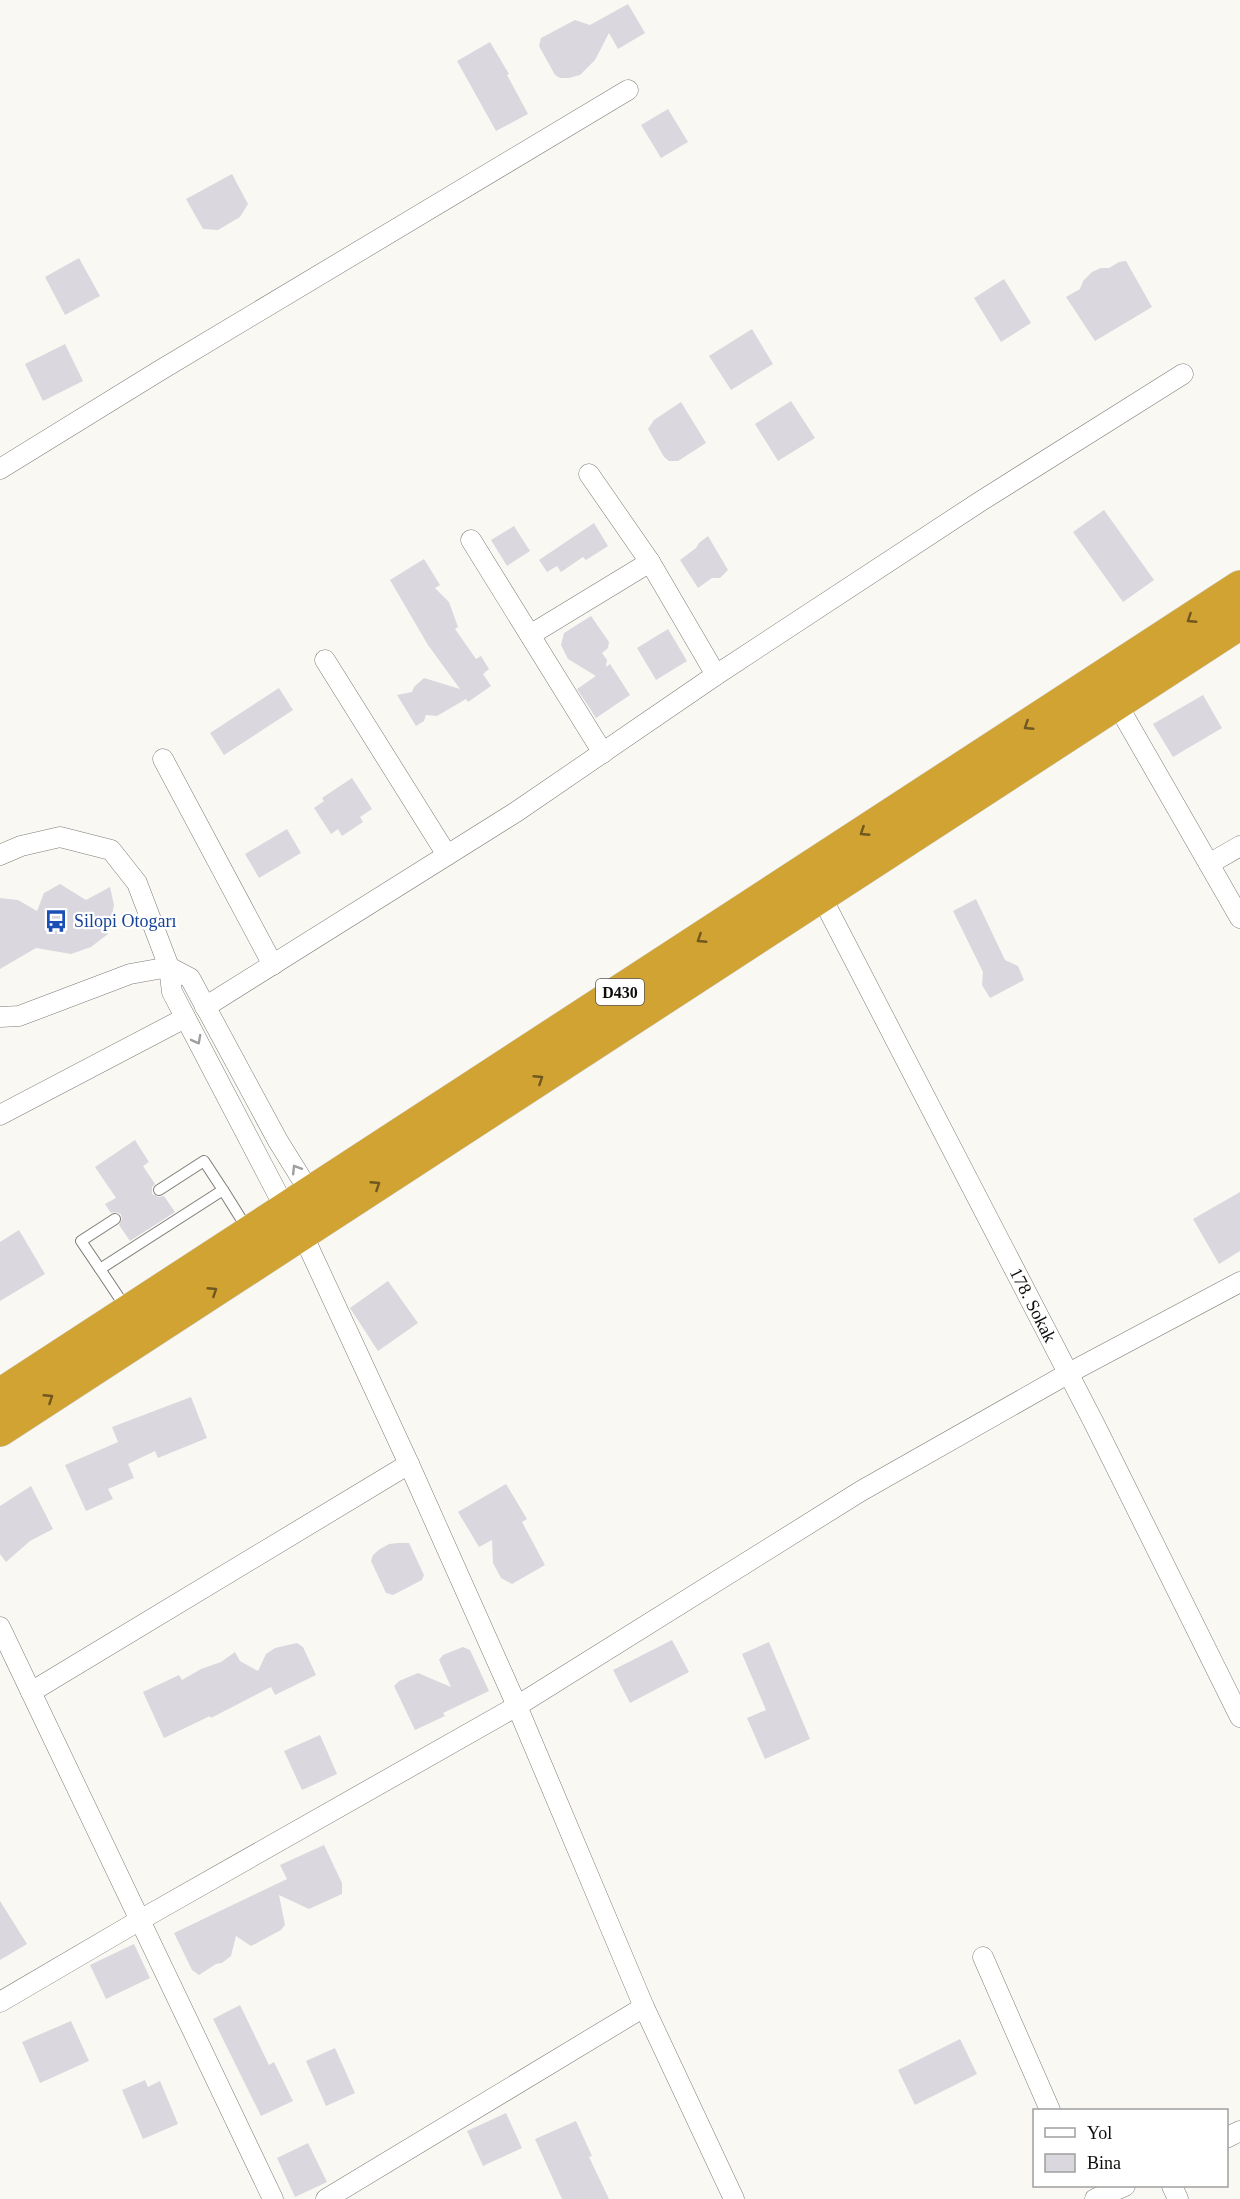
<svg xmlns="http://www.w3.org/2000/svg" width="1240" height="2199" font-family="Georgia,serif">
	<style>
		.building { fill: #dad8de }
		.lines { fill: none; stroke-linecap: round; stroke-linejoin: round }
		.service-casing { stroke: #7e7c78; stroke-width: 12 }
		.minor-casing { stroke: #7e7c78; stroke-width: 21 }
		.trunk-casing { stroke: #d4d4d3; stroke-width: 34 }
		.service { stroke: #fff; stroke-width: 10 }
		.minor { stroke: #fff; stroke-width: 20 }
		.trunk { stroke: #d0a333; stroke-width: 33 }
		.oneway { stroke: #705820 }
		.oneway2 { stroke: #9f9f9e }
		.labels { text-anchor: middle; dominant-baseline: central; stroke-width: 4.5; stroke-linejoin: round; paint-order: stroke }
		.shield { fill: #fff; stroke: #575655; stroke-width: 1.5 }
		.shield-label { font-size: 16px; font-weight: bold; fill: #0f0e0c }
		.transit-label { font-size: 18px; fill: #164399; stroke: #fff; text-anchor: start }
		.street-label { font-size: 18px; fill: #0f0e0c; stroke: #fff }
	</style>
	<rect width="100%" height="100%" fill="#faf8f3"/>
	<g class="building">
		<polygon points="628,4 645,33 618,49 609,33 595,60 580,75 569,78 560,78 555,75 539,46 541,38 575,20 590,25"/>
		<polygon points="490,42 509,74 507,75 528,114 496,131 457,61"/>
		<polygon points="668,109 688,142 661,158 641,125"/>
		<polygon points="232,174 248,204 240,217 218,230 203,229 186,199"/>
		<polygon points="79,258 100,296 65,315 45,277"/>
		<polygon points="1126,261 1152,307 1095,341 1066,297 1080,289 1083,281 1092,272 1101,268 1109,268 1119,262"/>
		<polygon points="1004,279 1031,323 1001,342 974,298"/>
		<polygon points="752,329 773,364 731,390 709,356"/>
		<polygon points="65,344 83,381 43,401 25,364"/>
		<polygon points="791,401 815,438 778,461 755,424"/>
		<polygon points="681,402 706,443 678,461 669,461 664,457 648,429 654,420"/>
		<polygon points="1104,510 1154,580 1123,602 1073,532"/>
		<polygon points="594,523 608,546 586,560 583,557 561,572 557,566 547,572 539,560"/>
		<polygon points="514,526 530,551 507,566 491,540"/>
		<polygon points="708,536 728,570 720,578 712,578 698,588 680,560 696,548 699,543"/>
		<polygon points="424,559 440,585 435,588 449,602 458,627 455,629 476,659 481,656 489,669 483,674 491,686 468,702 466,699 437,716 426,715 424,721 416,726 397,695 412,692 414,687 424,678 460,689 428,645 390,580"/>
		<polygon points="591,616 609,642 608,648 602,653 607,660 606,667 610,664 630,695 596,718 577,689 596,676 568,659 561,645 564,633"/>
		<polygon points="668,629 687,661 656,680 637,648"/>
		<polygon points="279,688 293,710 224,755 210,733"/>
		<polygon points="1203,695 1222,728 1173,757 1153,724"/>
		<polygon points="352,778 372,809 360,817 363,822 342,836 338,829 331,834 314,808 324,801 322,798"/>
		<polygon points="287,829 301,853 259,878 245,854"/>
		<polygon points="60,884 86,900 110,887 114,905 108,934 91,947 71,954 36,948 0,969 0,898 18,900 37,911 44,893"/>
		<polygon points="976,899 1005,960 1018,966 1024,980 990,998 982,985 983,972 953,911"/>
		<polygon points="135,1140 149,1162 143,1166 155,1184 152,1187 152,1194 159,1197 164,1196 175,1212 130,1241 119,1225 122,1219 121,1214 115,1212 111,1213 105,1204 116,1198 95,1167"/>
		<polygon points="1240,1192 1240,1251 1219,1264 1193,1219"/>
		<polygon points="19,1230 45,1274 0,1301 0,1242"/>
		<polygon points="388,1281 418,1323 378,1351 350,1308"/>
		<polygon points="191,1397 207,1438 158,1458 155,1451 128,1464 134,1478 108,1489 113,1499 86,1511 65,1465 118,1442 112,1427"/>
		<polygon points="506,1484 527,1519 522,1522 545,1565 512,1584 501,1578 493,1563 492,1540 479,1547 458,1512"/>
		<polygon points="31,1486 53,1529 30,1541 6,1562 0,1554 0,1506"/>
		<polygon points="398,1543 409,1543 424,1575 422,1580 393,1595 386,1593 371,1561 373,1555 380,1549 389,1544"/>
		<polygon points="672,1640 689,1672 630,1703 613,1670"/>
		<polygon points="769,1642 810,1739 765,1759 747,1718 766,1710 742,1654"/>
		<polygon points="297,1643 303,1647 316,1675 275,1695 271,1687 211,1718 210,1716 164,1738 143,1692 179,1675 182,1680 201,1669 221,1662 235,1652 240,1661 258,1671 266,1654 275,1648"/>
		<polygon points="463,1647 470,1650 489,1691 443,1713 445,1716 415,1730 394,1686 399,1681 418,1673 451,1687 439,1660 443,1655"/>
		<polygon points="320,1735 337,1774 302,1790 284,1751"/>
		<polygon points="324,1845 342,1883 342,1894 309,1909 279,1895 285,1925 281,1930 251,1946 236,1936 231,1956 222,1963 216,1964 199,1975 192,1970 174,1933 287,1879 280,1865"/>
		<polygon points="0,1901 27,1944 0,1960"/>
		<polygon points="134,1944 150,1978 106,1999 90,1965"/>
		<polygon points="240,2005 269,2065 274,2062 293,2101 261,2116 213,2019"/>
		<polygon points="71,2021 89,2061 40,2083 22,2042"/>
		<polygon points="960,2039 977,2074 915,2105 898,2070"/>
		<polygon points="335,2048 355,2093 326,2106 306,2061"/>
		<polygon points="145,2080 148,2087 160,2081 178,2124 143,2139 122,2090"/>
		<polygon points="506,2113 522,2148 483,2166 467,2131"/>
		<polygon points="576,2121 592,2156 589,2157 609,2199 562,2199 535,2139"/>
		<polygon points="308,2143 327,2182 295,2197 277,2158"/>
	</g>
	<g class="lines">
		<g class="service-casing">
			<g id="service">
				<polyline points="159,1190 204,1161 223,1190"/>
				<polyline points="100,1269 81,1241 115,1219"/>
				<polyline points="126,1308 100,1269 223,1190 248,1230"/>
			</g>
		</g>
		<g class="minor-casing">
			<g id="minor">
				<polyline points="0,469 159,371 628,90"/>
				<polyline points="589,474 650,562 716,675"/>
				<polyline points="471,540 603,753"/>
				<polyline points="530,635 650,562"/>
				<polyline points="325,660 447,855"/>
				<polyline points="1117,704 1240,918"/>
				<polyline points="163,759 273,965"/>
				<polyline points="0,855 21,846 60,837 111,850 137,883 169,967 130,974 19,1016 0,1017"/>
				<polyline points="1209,864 1240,846"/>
				<polyline points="821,896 1094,1423 1240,1717"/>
				<polyline points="169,967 172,992 286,1210 302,1233 409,1464 517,1706 644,2007 734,2199"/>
				<polyline points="169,967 190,978 278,1141 301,1178 319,1199"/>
				<polyline points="205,1007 516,812 716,675 981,501 1183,374"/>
				<polyline points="0,1115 185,1018"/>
				<polyline points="0,1627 273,2199"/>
				<polyline points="31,1692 409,1464"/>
				<polyline points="983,1957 1050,2110"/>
				<polyline points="0,2002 140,1920 517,1706 861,1491 1069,1373 1240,1282"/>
				<polyline points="1226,2138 1240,2131"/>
				<polyline points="1172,2186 1178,2199"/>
				<polyline points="326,2199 644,2007"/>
				<polyline points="1095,2199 1125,2186"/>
			</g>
		</g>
		<g class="trunk-casing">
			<g id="trunk">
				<polyline points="0,1395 1240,587"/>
				<polyline points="0,1430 1240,623"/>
			</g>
		</g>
		<use href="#service" class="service"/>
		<use href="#minor" class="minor"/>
		<use href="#trunk" class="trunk"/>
	</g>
	<defs><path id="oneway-chevron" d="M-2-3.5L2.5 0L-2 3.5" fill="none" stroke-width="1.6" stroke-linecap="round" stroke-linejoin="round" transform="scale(1.5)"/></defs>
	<g class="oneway">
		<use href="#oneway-chevron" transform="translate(1191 619) rotate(147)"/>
		<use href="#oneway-chevron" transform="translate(1028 726) rotate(147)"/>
		<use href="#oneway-chevron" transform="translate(864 832) rotate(147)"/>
		<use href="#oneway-chevron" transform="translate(701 939) rotate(147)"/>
		<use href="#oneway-chevron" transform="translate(539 1079) rotate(-33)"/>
		<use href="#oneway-chevron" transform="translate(376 1185) rotate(-33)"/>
		<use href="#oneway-chevron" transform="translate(213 1291) rotate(-33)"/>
		<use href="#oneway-chevron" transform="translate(49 1398) rotate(-33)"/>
	</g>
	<g class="oneway2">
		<use href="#oneway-chevron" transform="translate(197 1040) rotate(62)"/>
		<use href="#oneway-chevron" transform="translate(296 1169) rotate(-122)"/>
	</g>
	<defs>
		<g id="bus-bare" transform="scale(1.8)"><path d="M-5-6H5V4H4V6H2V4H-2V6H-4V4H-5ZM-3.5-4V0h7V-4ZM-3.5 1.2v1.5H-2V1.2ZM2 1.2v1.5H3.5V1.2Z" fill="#1a4fb4" stroke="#fff" stroke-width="2.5" paint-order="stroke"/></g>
	</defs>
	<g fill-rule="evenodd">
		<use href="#bus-bare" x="56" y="921"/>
	</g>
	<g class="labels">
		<rect class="shield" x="596" y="979" width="48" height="26" rx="4.5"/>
		<g class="shield-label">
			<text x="620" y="992">D430</text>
		</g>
		<g class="transit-label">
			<text x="74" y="921">Silopi Otogarı</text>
		</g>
		<g class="street-label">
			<text transform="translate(1033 1305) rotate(63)">178. Sokak</text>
		</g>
	</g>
	<rect x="1033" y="2109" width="195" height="78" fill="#ffffff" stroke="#9f9f9e" stroke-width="1.5"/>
	<rect x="1045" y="2128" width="30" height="9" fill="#ffffff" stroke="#9f9f9e" stroke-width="1.5"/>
	<text x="1087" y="2139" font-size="18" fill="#0f0e0c">Yol</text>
	<rect x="1045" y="2154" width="30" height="18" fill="#dad8de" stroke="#9f9f9e" stroke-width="1.5"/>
	<text x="1087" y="2169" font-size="18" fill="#0f0e0c">Bina</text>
</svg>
